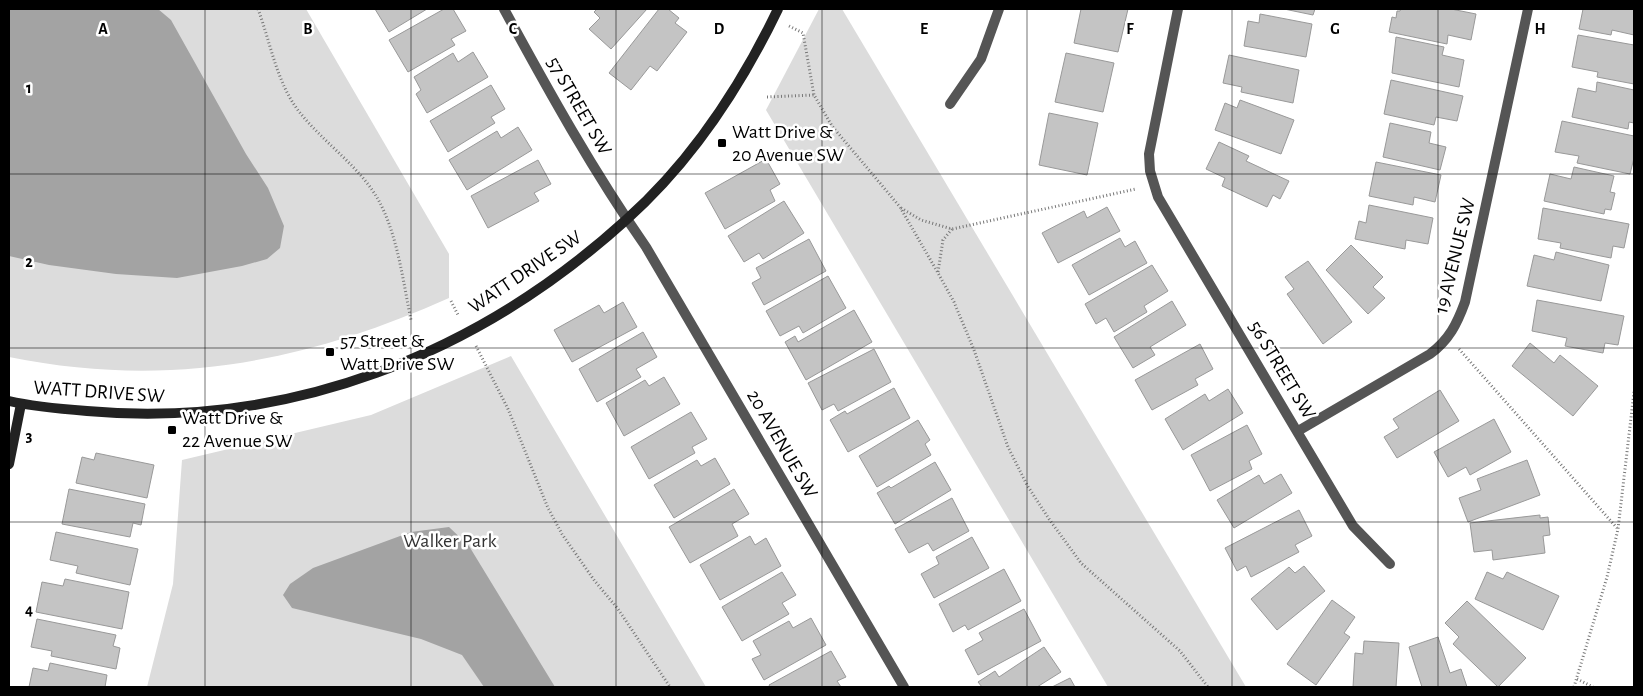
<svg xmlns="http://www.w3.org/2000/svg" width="1643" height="696" font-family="'Alegreya Sans',sans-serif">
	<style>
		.green { fill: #dcdcdc }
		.water { fill: #a3a3a3 }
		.building { fill: #c4c4c4; stroke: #999 }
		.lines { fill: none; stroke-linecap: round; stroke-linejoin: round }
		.path { stroke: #777; stroke-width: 3; stroke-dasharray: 1 2.5; stroke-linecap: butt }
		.lane { stroke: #555; stroke-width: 10 }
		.street { stroke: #555; stroke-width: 10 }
		.secondary { stroke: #222; stroke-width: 10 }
		.grid { fill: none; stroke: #000; stroke-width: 1; stroke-opacity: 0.55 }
		.poi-dot { fill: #000; stroke: #fff; stroke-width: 2 }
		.labels { text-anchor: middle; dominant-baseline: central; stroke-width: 5; stroke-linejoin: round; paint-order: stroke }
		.street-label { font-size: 20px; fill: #000; stroke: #fff }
		.poi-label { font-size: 20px; fill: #000; stroke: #fff; text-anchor: start }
		.park-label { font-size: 20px; fill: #333; stroke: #fff }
		.grid-label { font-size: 16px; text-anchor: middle; font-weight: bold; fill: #000; stroke: #fff; stroke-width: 5; stroke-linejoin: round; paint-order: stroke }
	</style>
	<rect width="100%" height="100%" fill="#fff"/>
	<g class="green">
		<path d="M 9,9 L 306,9 L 449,254 L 449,298 C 303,363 168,389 9,357 Z"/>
		<polygon points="819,9 842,9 1246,687 1108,687 766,110"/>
		<polygon points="511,356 706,687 147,687 173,584 182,460 371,415"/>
	</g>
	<g class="water">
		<polygon points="9,9 158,9 171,20 246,154 268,188 284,226 280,248 267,259 242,266 177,278 116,274 49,265 9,256"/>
		<polygon points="449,527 469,546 555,687 484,687 462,655 421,639 292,608 283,595 290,584 313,568 411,532"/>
	</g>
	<g class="building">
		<polygon points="375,9 427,9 389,32"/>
		<polygon points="444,9 453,9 466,31 451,39 455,45 408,72 389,40"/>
		<polygon points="597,9 647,9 611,49 589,29 600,18 594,12"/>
		<polygon points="659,9 668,9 679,18 675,23 687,32 657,71 650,66 631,90 609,73"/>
		<polygon points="1081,9 1128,9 1118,52 1074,43"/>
		<polygon points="1284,9 1315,9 1313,15"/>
		<polygon points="1401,9 1451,9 1476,14 1471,40 1448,35 1447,44 1389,32 1392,17 1396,18 1397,11 1400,11"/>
		<polygon points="1583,9 1634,9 1634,35 1612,30 1611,35 1579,29"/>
		<polygon points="1260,14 1312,24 1306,57 1244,46 1248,21 1259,23"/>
		<polygon points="1578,35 1634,45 1634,84 1597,77 1598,72 1572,67"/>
		<polygon points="1396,37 1444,47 1442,55 1464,60 1459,87 1392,73"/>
		<polygon points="473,52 488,77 427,113 416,94 421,90 414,77 453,53 458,62"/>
		<polygon points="1066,53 1114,63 1103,112 1055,102"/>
		<polygon points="1229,55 1299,70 1293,103 1241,92 1242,87 1223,83"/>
		<polygon points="1391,80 1463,96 1457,121 1436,117 1434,125 1384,114"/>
		<polygon points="1597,82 1634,90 1634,123 1629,122 1628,129 1572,117 1578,88 1596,92"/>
		<polygon points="491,85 505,109 491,117 495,123 448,152 430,121"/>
		<polygon points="1240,100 1294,120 1281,154 1215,130 1225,103 1237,108"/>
		<polygon points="1049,113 1098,123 1087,175 1039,165"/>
		<polygon points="1562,121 1634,136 1634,158 1630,174 1577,163 1579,156 1555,152"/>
		<polygon points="1390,123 1431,132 1429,143 1446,147 1440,170 1383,157"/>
		<polygon points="518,127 532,150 467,190 449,160 497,131 501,138"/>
		<polygon points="1219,142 1249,156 1246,161 1289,181 1280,199 1273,195 1267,207 1222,186 1225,178 1206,169"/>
		<polygon points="766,159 780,184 770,190 775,201 725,229 705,193"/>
		<polygon points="538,160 551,184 534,193 539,201 488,228 471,196"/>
		<polygon points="1376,162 1441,175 1435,202 1414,197 1413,205 1369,196"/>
		<polygon points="1574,167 1614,176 1610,192 1615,193 1611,210 1605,209 1604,214 1544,201 1550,174 1571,179"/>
		<polygon points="784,201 804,233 763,259 759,253 744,262 728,236"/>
		<polygon points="1369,205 1433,218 1428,244 1406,240 1405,249 1355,239 1359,221 1366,223"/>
		<polygon points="1107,207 1120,231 1058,263 1042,233 1084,211 1087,218"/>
		<polygon points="1543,208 1629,224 1624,248 1613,246 1611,258 1560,248 1561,243 1538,239"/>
		<polygon points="1120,238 1125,247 1135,241 1147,263 1089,295 1072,265"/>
		<polygon points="809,239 826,271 764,305 752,283 761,278 756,268"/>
		<polygon points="1351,245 1383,277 1373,287 1385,298 1368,314 1326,270"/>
		<polygon points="1556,252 1609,265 1601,301 1527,286 1534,255 1554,260"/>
		<polygon points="1308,261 1352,322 1323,344 1287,294 1294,289 1285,277"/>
		<polygon points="1152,265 1168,291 1144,306 1147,312 1114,332 1106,318 1096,324 1085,304"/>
		<polygon points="828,276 846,308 803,333 799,326 780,336 766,311"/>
		<polygon points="1537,300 1624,316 1618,345 1605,343 1603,353 1565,346 1567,338 1532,331"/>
		<polygon points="1172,301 1186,325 1150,347 1155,355 1133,368 1114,337"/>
		<polygon points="623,302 637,327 572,362 554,330 599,305 604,313"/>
		<polygon points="854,310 872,342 806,380 785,342 795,336 798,342"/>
		<polygon points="643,332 657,357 636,369 641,377 597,402 579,369"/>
		<polygon points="1530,343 1554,363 1560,355 1598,386 1573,416 1512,366"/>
		<polygon points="1200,344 1213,369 1195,379 1198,385 1152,410 1135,380"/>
		<polygon points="874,349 891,382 838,411 834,404 822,410 808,383"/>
		<polygon points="664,377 680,404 624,436 606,403 645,380 649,386"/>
		<polygon points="894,388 910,418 848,452 830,420 845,411 847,414"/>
		<polygon points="1228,389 1243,413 1183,450 1165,419 1205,394 1209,401"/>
		<polygon points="1440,390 1459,421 1397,458 1384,437 1399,428 1393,419"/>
		<polygon points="691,412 707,439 692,447 695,453 649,479 631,447"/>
		<polygon points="1494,419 1511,452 1470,475 1466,467 1448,477 1434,452"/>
		<polygon points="918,420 930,440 925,444 931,455 877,487 859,456"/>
		<polygon points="1247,425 1262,454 1249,461 1252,469 1210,491 1191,455"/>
		<polygon points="96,453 154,465 147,498 76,483 82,457 94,460"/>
		<polygon points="715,458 730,484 674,518 654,485 697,460 701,466"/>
		<polygon points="1527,460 1540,495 1468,522 1459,498 1481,490 1477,479"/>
		<polygon points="935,462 951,490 895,524 877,493 889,486 891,488"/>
		<polygon points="1281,474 1292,493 1234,528 1217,500 1259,475 1264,484"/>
		<polygon points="69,489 145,504 141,525 133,523 130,537 62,524"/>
		<polygon points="734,489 749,514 732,524 738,536 690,563 669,527"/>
		<polygon points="952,498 969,531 933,551 928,543 909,553 895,529"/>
		<polygon points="1299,510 1312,536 1295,545 1299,552 1251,577 1246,566 1237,571 1225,548"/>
		<polygon points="1540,515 1540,518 1548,517 1550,535 1543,536 1545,553 1493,560 1492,550 1474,552 1470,523"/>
		<polygon points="56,532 138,549 130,585 76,573 78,566 50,560"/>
		<polygon points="750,536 755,545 766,538 781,566 720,600 700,565"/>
		<polygon points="972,537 989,568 934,598 921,574 939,564 936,557"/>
		<polygon points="1304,566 1325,591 1277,630 1251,599 1289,567 1295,573"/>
		<polygon points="1004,569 1021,601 968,630 965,625 953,632 939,604"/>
		<polygon points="782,572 796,595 782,603 789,614 742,641 722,607"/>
		<polygon points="1487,572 1503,579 1507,572 1559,596 1543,630 1475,599"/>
		<polygon points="65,579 129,592 122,629 36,612 42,582 63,586"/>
		<polygon points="1332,600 1355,617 1344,633 1350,637 1316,685 1287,664"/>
		<polygon points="1467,601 1526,658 1498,687 1453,644 1459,637 1445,623"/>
		<polygon points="1024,609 1041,641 978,675 965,650 983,640 979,633"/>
		<polygon points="811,618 826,645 764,680 752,659 761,655 753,641 789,621 793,628"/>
		<polygon points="37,619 116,635 113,646 120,648 116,669 51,656 52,651 31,647"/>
		<polygon points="1438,637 1450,673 1461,669 1467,687 1422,687 1409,647"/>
		<polygon points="1364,641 1399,643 1396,687 1353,687 1355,653 1363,654"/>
		<polygon points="1044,647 1061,672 1037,687 982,687 978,682 995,671 999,677"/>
		<polygon points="831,651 846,677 837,681 841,687 770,687 769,685"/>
		<polygon points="50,663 107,675 105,687 29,687 33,668 48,671"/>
		<polygon points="1070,678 1075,687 1052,687"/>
	</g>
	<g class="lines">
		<g class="path">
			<path d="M 258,9 C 271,44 277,85 301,114 C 325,144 362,168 380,203 C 398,238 403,281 411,320"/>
			<polyline points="789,26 803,33 814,95 832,126 900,207 938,273 954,302 974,350 1008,447 1027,485 1049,519 1081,563 1180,651 1208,687"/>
			<polyline points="767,97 814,95"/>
			<polyline points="901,208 921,220 952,229 1136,189"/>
			<polyline points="938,272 943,240 952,229"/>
			<polyline points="451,301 458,315"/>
			<polyline points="476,346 508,409 548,508 562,534 594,580 618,609 670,687"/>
			<polyline points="1459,349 1617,528"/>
			<polyline points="1577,679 1593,687"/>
			<polyline points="1574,687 1607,577 1618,529 1634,392"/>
		</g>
		<polyline class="lane" points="950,104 981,59 999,9"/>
		<g class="street">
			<path d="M 504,9 C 548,90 593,171 646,247 L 904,687"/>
			<polyline points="1178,9 1149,154 1150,171 1158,197 1353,526 1390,564"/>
			<path d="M 1298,431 L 1430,354 C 1449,340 1457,324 1465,302 L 1528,9"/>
		</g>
		<g class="secondary">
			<path d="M 9,401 C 35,407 61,409 87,411 C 289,429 477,355 626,220 C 690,163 741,86 778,9"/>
			<polyline points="9,464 21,404"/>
		</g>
	</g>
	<path class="grid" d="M 205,9 L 205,687M 411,9 L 411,687M 616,9 L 616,687M 822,9 L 822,687M 1027,9 L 1027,687M 1232,9 L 1232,687M 1438,9 L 1438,687M 9,174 L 1634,174M 9,348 L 1634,348M 9,522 L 1634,522"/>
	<g class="poi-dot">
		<rect x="717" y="138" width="10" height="10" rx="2.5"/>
		<rect x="325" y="347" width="10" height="10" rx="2.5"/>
		<rect x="167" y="425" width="10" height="10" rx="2.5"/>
	</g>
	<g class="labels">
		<g class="street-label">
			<text transform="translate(579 106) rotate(60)">57 STREET SW</text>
			<text transform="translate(1455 256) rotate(-76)">19 AVENUE SW</text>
			<text transform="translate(525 272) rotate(-34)">WATT DRIVE SW</text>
			<text transform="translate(1282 370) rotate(59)">56 STREET SW</text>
			<text transform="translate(99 392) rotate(4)">WATT DRIVE SW</text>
			<text transform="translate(782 444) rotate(60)">20 AVENUE SW</text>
		</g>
		<g class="poi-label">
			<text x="732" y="132">Watt Drive &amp;<tspan x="732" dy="23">20 Avenue SW</tspan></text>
			<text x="340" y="341">57 Street &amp;<tspan x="340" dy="23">Watt Drive SW</tspan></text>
			<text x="182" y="418">Watt Drive &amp;<tspan x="182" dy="23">22 Avenue SW</tspan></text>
		</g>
		<g class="park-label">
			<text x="450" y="541">Walker Park</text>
		</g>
	</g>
	<g class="grid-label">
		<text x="103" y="34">A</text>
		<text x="308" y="34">B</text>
		<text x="513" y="34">C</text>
		<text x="719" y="34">D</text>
		<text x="924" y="34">E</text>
		<text x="1130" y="34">F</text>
		<text x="1335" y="34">G</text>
		<text x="1540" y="34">H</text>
		<text x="29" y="93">1</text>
		<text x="29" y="267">2</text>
		<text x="29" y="441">3</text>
		<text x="29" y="615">4</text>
	</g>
	<rect width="1643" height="696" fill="none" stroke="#000000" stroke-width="20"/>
</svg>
